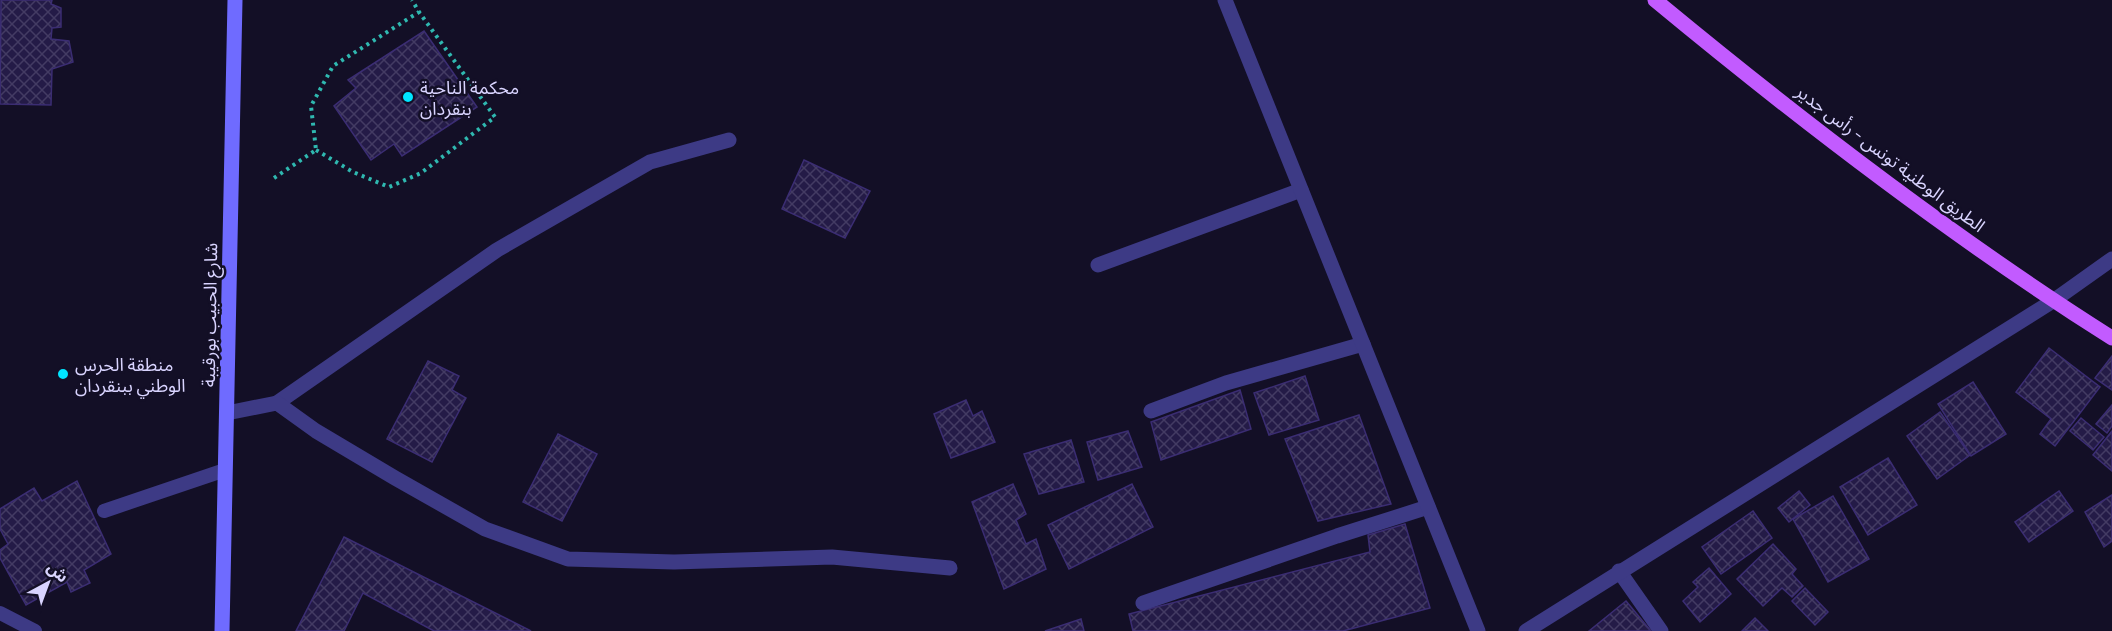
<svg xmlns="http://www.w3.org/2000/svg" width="2112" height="631" font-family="Barlow,'Noto Sans Arabic',sans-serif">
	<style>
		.building { fill: url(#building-cross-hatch); stroke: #3b2d73; stroke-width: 1.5 }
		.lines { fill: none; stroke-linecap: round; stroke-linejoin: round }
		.path { stroke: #2fb8b0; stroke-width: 4; stroke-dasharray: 3 4.5; stroke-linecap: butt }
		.service { stroke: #3d3a85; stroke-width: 14 }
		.minor { stroke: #3d3a85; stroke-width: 15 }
		.tertiary { stroke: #3d3a85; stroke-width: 15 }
		.secondary { stroke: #6f6bff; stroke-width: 15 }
		.primary { stroke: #c25bff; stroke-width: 15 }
		.poi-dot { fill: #00e5ff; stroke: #130f26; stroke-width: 2 }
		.labels { text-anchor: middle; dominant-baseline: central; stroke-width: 5; stroke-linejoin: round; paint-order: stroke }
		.poi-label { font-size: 18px; fill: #d9d4ff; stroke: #130f26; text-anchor: start }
		.street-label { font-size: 18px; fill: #d9d4ff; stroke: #130f26 }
	</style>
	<defs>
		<pattern id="building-cross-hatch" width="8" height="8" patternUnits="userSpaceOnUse" patternTransform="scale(1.5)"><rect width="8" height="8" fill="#241b47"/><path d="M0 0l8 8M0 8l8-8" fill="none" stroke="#433b63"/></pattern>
	</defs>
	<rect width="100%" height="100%" fill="#130f26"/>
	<g class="building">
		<polygon points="1,0 52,0 51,4 61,8 61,27 52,28 51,39 69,41 73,62 52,69 51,105 0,104"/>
		<polygon points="424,31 477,107 402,156 394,144 371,160 334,106 356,88 348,80"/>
		<polygon points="804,160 870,191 845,238 782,209"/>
		<polygon points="2049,348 2100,387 2055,446 2040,434 2051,419 2016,392"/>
		<polygon points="2112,356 2112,390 2095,378"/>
		<polygon points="428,361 459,376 452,390 466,398 432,462 387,439"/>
		<polygon points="1305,376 1319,420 1269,435 1254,393"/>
		<polygon points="1973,382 2006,434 1971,456 1938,404"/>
		<polygon points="1240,390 1251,429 1161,460 1151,422"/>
		<polygon points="966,400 973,416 982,411 995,442 951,458 934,414"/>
		<polygon points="2112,405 2112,426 2107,433 2096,424"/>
		<polygon points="1940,412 1970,455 1937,479 1907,436"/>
		<polygon points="1359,415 1391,504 1318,521 1285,439"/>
		<polygon points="2081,418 2104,437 2093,450 2070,431"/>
		<polygon points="1128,431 1142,467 1098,480 1087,442"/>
		<polygon points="2112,431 2112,471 2093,455"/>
		<polygon points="558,434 597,454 562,521 523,502"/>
		<polygon points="1071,440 1084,482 1039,494 1024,454"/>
		<polygon points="1888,458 1917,505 1868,535 1840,487"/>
		<polygon points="77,481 111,554 84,570 90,583 71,592 67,582 26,605 0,558 0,550 8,544 0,529 0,509 34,488 42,501"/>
		<polygon points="1013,484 1026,514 1016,520 1026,544 1036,539 1046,569 1004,589 972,502"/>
		<polygon points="1132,484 1153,527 1069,569 1048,525"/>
		<polygon points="1799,491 1810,505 1789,522 1778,508"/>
		<polygon points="2059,491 2073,511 2029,542 2015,522"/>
		<polygon points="2112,495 2112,541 2104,547 2085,512"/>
		<polygon points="1833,496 1869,559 1828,582 1793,519"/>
		<polygon points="1753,511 1772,538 1721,574 1702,547"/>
		<polygon points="1405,524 1430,608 1343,631 1133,631 1129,614 1370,552 1368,535"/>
		<polygon points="344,537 531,631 434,631 363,593 344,631 296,631"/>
		<polygon points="1773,544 1796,569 1792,574 1803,586 1792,597 1782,588 1763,606 1737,579"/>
		<polygon points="1709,568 1731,594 1700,622 1683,601 1698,587 1693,582"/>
		<polygon points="1805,588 1828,612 1815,625 1792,601"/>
		<polygon points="1626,601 1651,631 1589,631"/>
		<polygon points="1755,618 1768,631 1742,631"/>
		<polygon points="1081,619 1084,631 1045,631"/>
	</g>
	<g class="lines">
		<g class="path">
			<polyline points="316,150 353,172 389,187 421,173 495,117 419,12"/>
			<polyline points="274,178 316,150 311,106 333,66 419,12 412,0"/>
		</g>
		<g class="service">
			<polyline points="104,511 225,470"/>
			<polyline points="0,613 35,631"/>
		</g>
		<g class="minor">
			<polyline points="1098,265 1301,190"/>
			<polyline points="277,403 497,250 650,162 729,140"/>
			<polyline points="1151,411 1226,383 1363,344"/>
			<polyline points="227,413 277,403 316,431 395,478 485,529 568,559 674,562 832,557 950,568"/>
			<polyline points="1619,571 1661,631"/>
			<polyline points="1143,603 1337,536 1428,507"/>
			<polyline points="1526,631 2053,301 2112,259"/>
		</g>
		<polyline class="tertiary" points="1225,0 1478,631"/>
		<polyline class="secondary" points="222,631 235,0"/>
		<path class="primary" d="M 1655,0 C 1800,120 1952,237 2112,338"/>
	</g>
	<g class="poi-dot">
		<circle cx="408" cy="97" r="6"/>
		<circle cx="63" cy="374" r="6"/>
	</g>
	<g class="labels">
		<g class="poi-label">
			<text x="420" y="87">محكمة الناحية<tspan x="420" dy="21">بنقردان</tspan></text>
			<text x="75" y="364">منطقة الحرس<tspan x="75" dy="21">الوطني ببنقردان</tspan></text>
		</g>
		<g class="street-label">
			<text transform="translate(1891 158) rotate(37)">الطريق الوطنية تونس - رأس جدير</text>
			<text transform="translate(209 315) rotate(-89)">شارع الحبيب بورقيبة</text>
		</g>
	</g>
	<g transform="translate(48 583) rotate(41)" stroke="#130f26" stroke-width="4.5" paint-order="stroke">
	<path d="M0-4.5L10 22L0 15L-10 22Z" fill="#d9d4ff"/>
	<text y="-9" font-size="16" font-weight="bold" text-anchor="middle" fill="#d9d4ff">ش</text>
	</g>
</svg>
